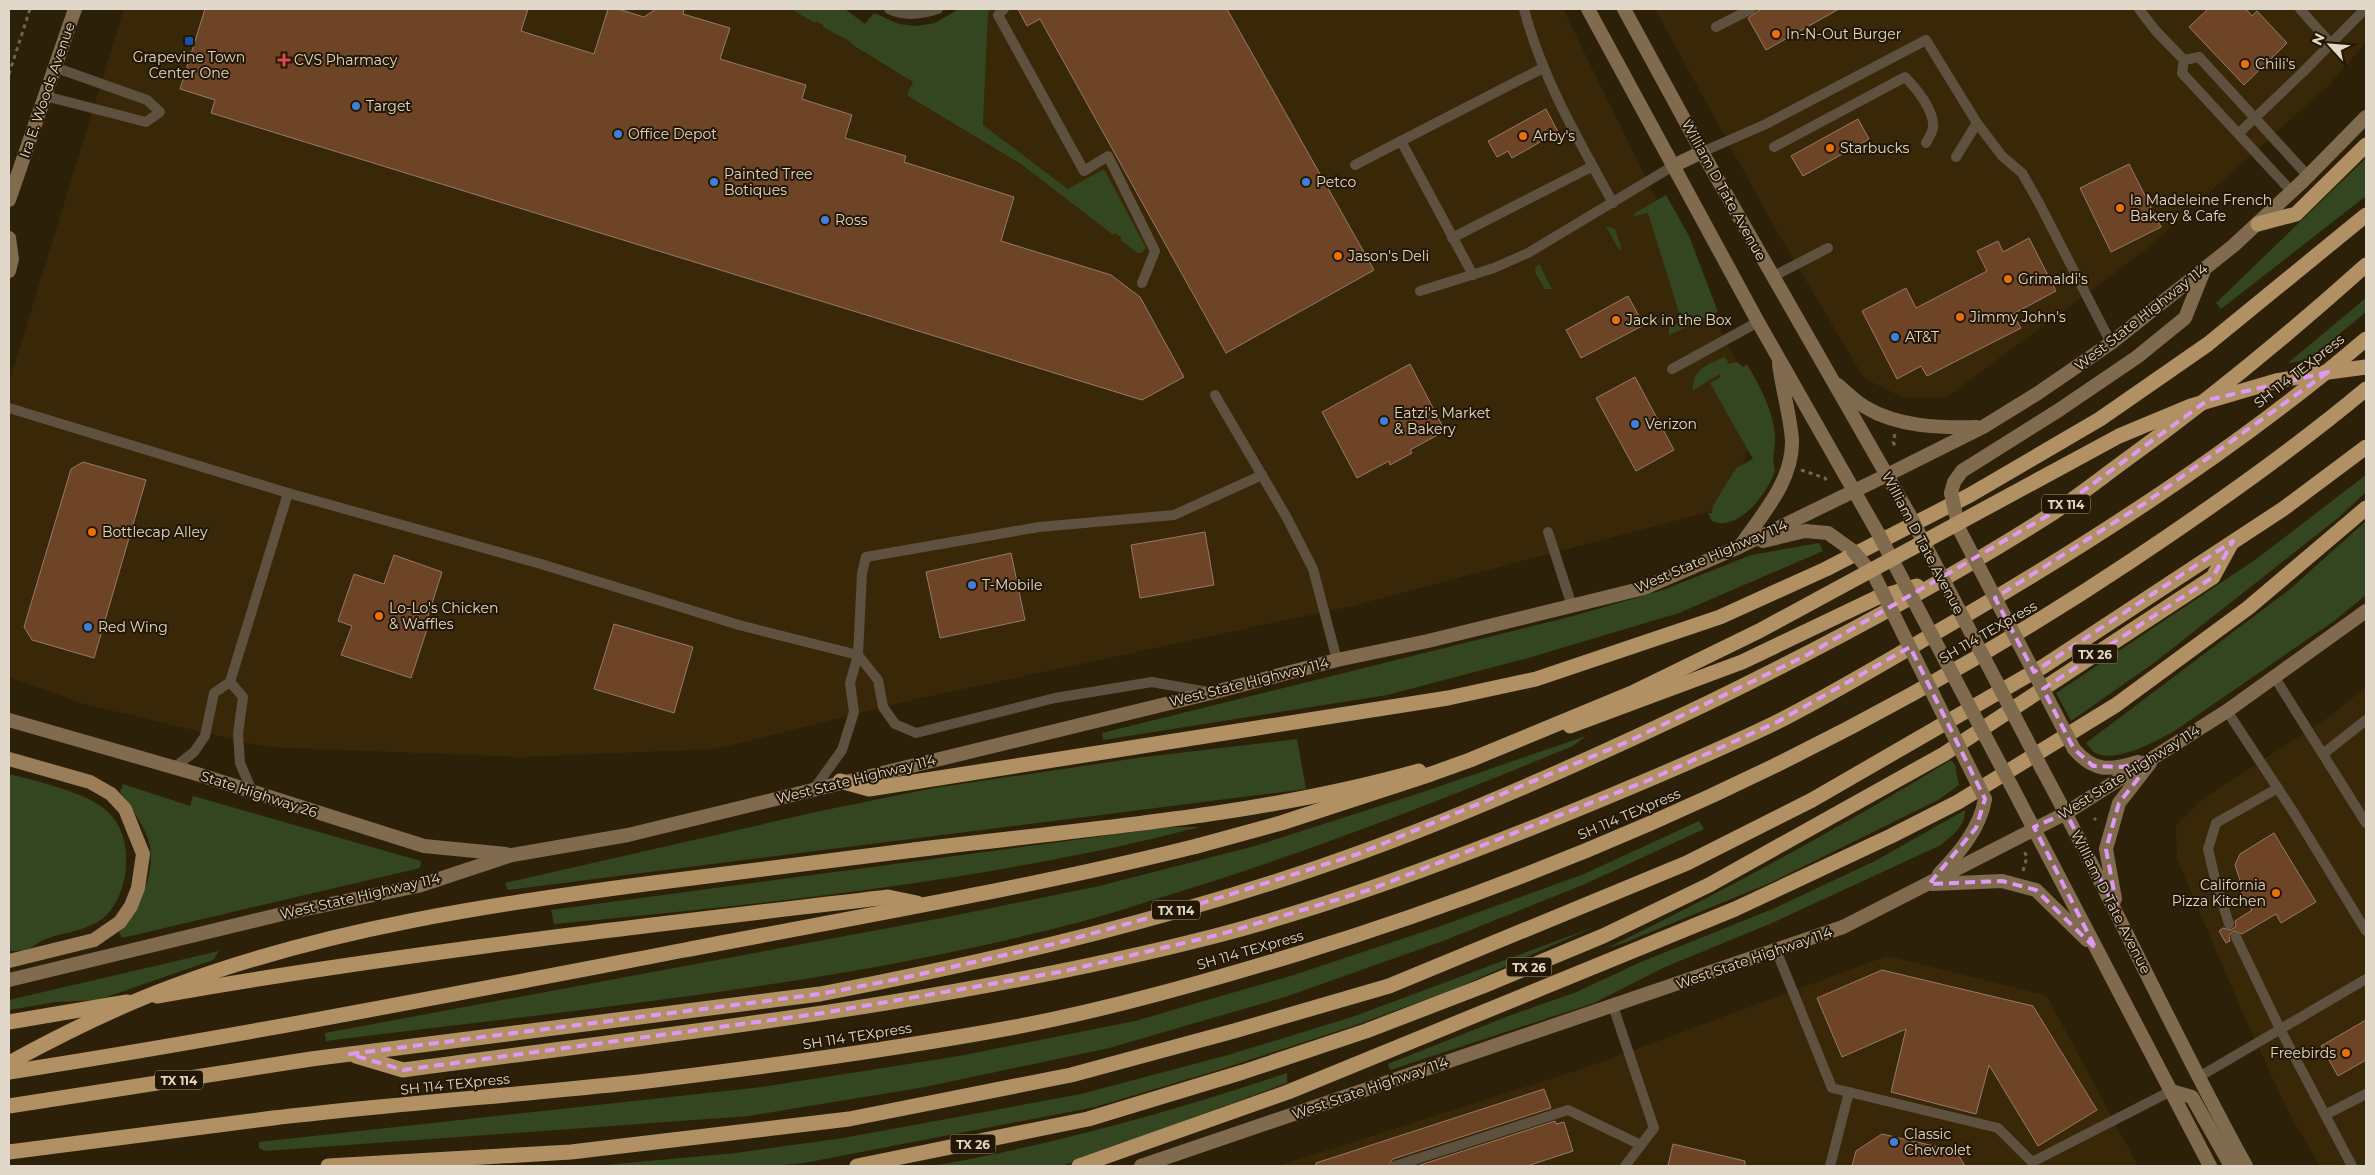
<svg xmlns="http://www.w3.org/2000/svg" width="2375" height="1175" font-family="Montserrat,sans-serif">
	<style>
		.built { fill: #392807 }
		.green { fill: #334620 }
		.building { fill: #6e4426; stroke: #967a69 }
		.lines { fill: none; stroke-linecap: round; stroke-linejoin: round }
		.path { stroke: #706550; stroke-width: 3; stroke-dasharray: 4 4; stroke-linecap: butt }
		.service { stroke: #5e513f; stroke-width: 10 }
		.secondary { stroke: #806b4e; stroke-width: 14 }
		.primary { stroke: #997e59; stroke-width: 14 }
		.motorway { stroke: #b19063; stroke-width: 15 }
		.secondary-bridge { stroke: #806b4e; stroke-width: 14 }
		.motorway-bridge { stroke: #b19063; stroke-width: 15 }
		.marked { fill: none; stroke: #dd99f3; stroke-width: 4; stroke-dasharray: 10 6; stroke-linejoin: round }
		.food-dot { fill: #e8710a; stroke: #231701; stroke-width: 2 }
		.transit-dot { fill: #1a4fb4; stroke: #231701; stroke-width: 2 }
		.health-dot { fill: #e0444e; stroke: #231701; stroke-width: 2 }
		.shop-dot { fill: #3f7fe0; stroke: #231701; stroke-width: 2 }
		.labels { text-anchor: middle; dominant-baseline: central; stroke-width: 4; stroke-linejoin: round; paint-order: stroke }
		.shield { fill: #231701; stroke: #a89e8e; stroke-width: 1 }
		.shield-label { font-size: 12px; font-weight: bold; fill: #e1d8ca }
		.poi-label { font-size: 14px; fill: #e1d8ca; stroke: #231701; text-anchor: start }
		.street-label { font-size: 14px; fill: #e1d8ca; stroke: #231701 }
	</style>
	<rect width="100%" height="100%" fill="#2d2008"/>
	<g class="built">
		<polygon points="124,9 791,9 814,23 816,21 824,25 823,27 852,42 851,45 913,82 907,94 908,96 1021,164 1113,235 1115,232 1122,238 1121,240 1139,254 1068,189 983,125 988,13 990,9 1563,9 1759,408 1731,506 1352,606 912,700 715,749 521,757 266,747 84,704 9,677 9,383"/>
		<polygon points="1655,9 2366,9 2366,42 2329,85 2144,251 1947,397 1904,398 1864,378 1779,235"/>
		<polygon points="2366,687 2366,1166 2320,1166 2288,1111 2244,1016 2177,859 2176,826 2204,798 2329,717"/>
		<polygon points="1887,956 2047,996 2138,1166 1278,1166 1585,1068"/>
	</g>
	<g class="green">
		<polygon points="791,9 845,9 865,24 874,13 899,24 916,26 935,23 959,9 990,9 988,13 983,125 1068,189 1104,169 1146,248 1141,253 1137,253 1121,240 1122,238 1115,233 1113,235 1021,164 908,96 907,94 913,82 851,44 851,42 823,27 823,25 816,21 815,23"/>
		<polygon points="2366,158 2366,196 2221,309 2216,303"/>
		<polygon points="1666,195 1689,236 1718,312 1669,335 1669,327 1682,322 1648,213 1635,216 1635,213"/>
		<polygon points="1606,226 1615,229 1621,247 1620,252"/>
		<polygon points="1539,264 1552,289 1545,289 1536,274 1535,268"/>
		<polygon points="2366,298 2366,312 2308,360 2288,363"/>
		<path d="M 1725,357 L 1729,364 L 1737,362 L 1743,367 L 1747,364 C 1760,387 1772,408 1775,434 C 1776,447 1771,458 1775,470 C 1769,492 1738,533 1712,521 L 1708,513 L 1712,513 L 1713,506 L 1736,468 L 1753,459 L 1710,383 L 1721,377 L 1720,374 L 1693,390 C 1692,369 1709,364 1725,357 Z"/>
		<polygon points="2366,475 2366,492 2338,518 2154,663 2071,721 2056,693 2255,560"/>
		<path d="M 2366,521 L 2366,595 L 2334,621 L 2173,732 C 2156,741 2113,765 2094,752 C 2091,750 2089,746 2086,743 L 2289,590 Z"/>
		<polygon points="1819,543 1823,551 1679,613 1528,658 1387,695 1103,740 1102,733 1577,615 1666,589 1751,555"/>
		<path d="M 1586,736 L 1573,746 C 1441,800 1309,852 1172,894 C 1142,903 1111,914 1080,922 C 833,987 578,1009 326,1041 L 325,1033 L 942,918 L 1099,886 L 1255,846 L 1417,794 Z"/>
		<polygon points="1297,739 1306,789 508,890 505,883 825,810 934,788 1144,757"/>
		<path d="M 1951,760 L 1955,765 L 1959,785 L 1938,800 L 1770,883 L 1624,943 L 1607,948 C 1726,890 1838,829 1951,760 Z"/>
		<path d="M 9,774 C 36,781 80,791 102,807 C 134,829 132,883 110,911 C 94,932 62,931 41,941 C 36,944 32,948 28,949 C 22,951 15,951 9,951 Z"/>
		<path d="M 123,784 L 190,806 L 193,796 L 421,861 L 420,868 L 122,938 L 119,932 C 140,911 158,869 148,839 C 142,822 130,807 120,792 Z"/>
		<path d="M 1965,810 C 1965,827 1953,835 1941,845 L 1772,923 L 1665,967 L 1594,1003 L 1390,1070 L 1388,1064 L 1511,1015 L 1574,993 L 1641,962 L 1775,908 L 1875,861 Z"/>
		<polygon points="1699,821 1704,829 1585,884 1443,941 1285,997 1109,1048 925,1087 749,1116 265,1151 259,1148 259,1142 762,1087 959,1056 1135,1021 1294,975 1435,928 1584,874"/>
		<path d="M 1170,827 L 1200,827 C 1166,835 1132,844 1097,851 C 919,888 736,907 554,924 L 551,910 Z"/>
		<polygon points="1594,927 1452,990 1353,1026 1225,1068 1095,1107 804,1163 773,1166 594,1166 736,1153 843,1138 1081,1094 1228,1055 1352,1017"/>
		<polygon points="219,951 213,960 98,1000 56,1002 9,1010 9,1000"/>
		<path d="M 1287,1073 L 1287,1083 L 1062,1166 L 932,1166 C 1052,1145 1171,1112 1287,1073 Z"/>
	</g>
	<g class="building">
		<polygon points="205,9 528,9 521,31 594,54 608,9 618,9 644,17 656,9 684,9 683,14 730,28 720,59 806,85 802,99 852,115 845,138 906,156 904,162 1014,197 1001,241 1111,275 1140,297 1184,377 1142,400 211,113 215,100 180,89"/>
		<polygon points="1018,9 1227,9 1374,270 1226,353 1040,19 1027,26"/>
		<polygon points="1761,9 1839,9 1766,50 1748,18"/>
		<polygon points="2208,9 2246,9 2252,16 2257,11 2287,43 2244,85 2189,27"/>
		<polygon points="1546,109 1558,132 1512,158 1508,151 1497,157 1488,141"/>
		<polygon points="1858,119 1869,139 1803,176 1791,156"/>
		<polygon points="2129,164 2161,227 2111,252 2080,188"/>
		<polygon points="2029,238 2056,291 2013,314 2021,328 1927,376 1921,366 1897,379 1862,311 1906,288 1916,308 1987,271 1977,251 1998,241 2003,252"/>
		<polygon points="1628,296 1644,325 1581,358 1566,330"/>
		<polygon points="1410,364 1445,431 1410,450 1412,453 1390,465 1389,461 1357,478 1322,412"/>
		<polygon points="1635,377 1674,450 1636,471 1596,398"/>
		<polygon points="83,462 146,480 94,658 32,640 24,627 71,469"/>
		<polygon points="1205,532 1214,585 1140,598 1131,545"/>
		<polygon points="1011,553 1025,620 940,638 926,572"/>
		<polygon points="394,555 442,572 427,619 430,620 411,678 341,655 352,626 338,621 354,574 384,584"/>
		<polygon points="614,624 693,647 674,713 594,689"/>
		<polygon points="2274,833 2316,902 2281,923 2276,914 2242,934 2234,931 2229,936 2230,941 2226,943 2219,931 2223,928 2231,930 2236,926 2235,921 2252,910 2236,883 2240,880 2235,865 2240,854"/>
		<polygon points="1882,970 2033,1006 2097,1110 2038,1146 1989,1065 1976,1114 1891,1092 1906,1029 1842,1057 1817,998"/>
		<polygon points="2366,1020 2366,1060 2338,1076 2321,1046"/>
		<polygon points="1544,1089 1551,1108 1393,1159 1388,1166 1316,1166 1316,1163"/>
		<polygon points="1555,1121 1556,1124 1564,1122 1573,1151 1527,1166 1417,1166"/>
		<polygon points="1882,1134 1956,1151 1965,1166 1852,1166 1856,1151"/>
		<polygon points="1673,1144 1745,1161 1745,1166 1668,1166"/>
	</g>
	<g class="lines">
		<g class="path">
			<polyline points="9,74 30,9"/>
			<polyline points="1895,434 1893,442 1896,447"/>
			<polyline points="1801,470 1825,478 1827,482"/>
			<polyline points="2094,820 2096,818"/>
			<polyline points="2023,871 2027,857 2024,851"/>
		</g>
		<g class="service">
			<path d="M 889,9 C 905,17 922,14 938,9"/>
			<polyline points="1004,9 998,15 1084,171 1108,156 1155,251 1142,283"/>
			<path d="M 1524,9 C 1542,78 1579,141 1613,203"/>
			<polyline points="2139,9 2155,30 2184,60"/>
			<polyline points="2300,9 2331,44"/>
			<polyline points="1716,27 1751,9"/>
			<polyline points="45,96 146,122 160,112 147,100 54,67"/>
			<polyline points="2239,133 2303,72 2365,9"/>
			<polyline points="1401,141 1543,68"/>
			<path d="M 1774,147 L 1905,77 C 1916,88 1935,111 1933,128 C 1932,133 1928,139 1926,143"/>
			<polyline points="1702,152 1764,125 1926,40 1977,123 2002,156 2022,173 2039,203 2111,343"/>
			<polyline points="1956,157 1977,123"/>
			<polyline points="1355,165 1401,141 1473,275"/>
			<polyline points="2292,192 2182,73 2184,60 2199,57 2308,176"/>
			<polyline points="1452,238 1593,166"/>
			<polyline points="1772,277 1828,248"/>
			<polyline points="1420,291 1494,268 1528,253 1673,166"/>
			<polyline points="1672,369 1758,322"/>
			<polyline points="1215,395 1287,518 1313,569 1337,660"/>
			<polyline points="9,408 288,493 541,564 739,625 858,655 878,680 883,707 895,724 916,733 1055,698 1152,682 1208,692"/>
			<polyline points="1548,532 1572,606"/>
			<polyline points="2275,678 2366,823"/>
			<polyline points="230,682 243,697 238,734 240,763 252,791"/>
			<polyline points="2227,711 2294,813 2366,931"/>
			<polyline points="2323,754 2366,720"/>
			<polyline points="175,767 194,752 205,736 214,693 230,682 288,493"/>
			<polyline points="814,789 842,750 854,712 850,683 858,655 862,573 866,557 1039,527 1174,515 1262,475"/>
			<polyline points="2229,924 2215,879 2208,849 2216,823 2278,788"/>
			<polyline points="2236,937 2280,1029 2352,1166"/>
			<polyline points="1776,950 1832,1088 1998,1128 2032,1162 2171,1091"/>
			<polyline points="1613,1006 1654,1128 1625,1166"/>
			<polyline points="2197,1078 2366,979"/>
			<polyline points="2325,1115 2366,1094"/>
			<polyline points="1395,1166 1568,1110 1641,1145"/>
			<polyline points="1830,1166 1849,1092"/>
		</g>
		<g class="secondary">
			<polyline points="1588,9 1758,322 1878,533"/>
			<polyline points="1624,9 1702,152 1909,514"/>
			<polyline points="1673,166 1702,152"/>
			<polyline points="9,200 75,9"/>
			<polyline points="9,238 12,259 9,271"/>
			<path d="M 1838,385 C 1846,392 1855,401 1865,407 C 1898,427 1940,428 1977,427"/>
			<polyline points="1951,493 1954,482 1962,471 2059,410 2137,357 2185,318 2205,268"/>
			<polyline points="1763,541 1805,531 1828,533 1853,551"/>
			<path d="M 1741,545 C 1763,513 1793,481 1792,440 C 1790,414 1782,389 1779,364"/>
			<polyline points="9,720 197,774 424,846 506,854"/>
			<path d="M 2074,749 C 2094,772 2109,771 2138,762"/>
			<path d="M 2042,769 C 2113,900 2174,1036 2246,1166"/>
			<polyline points="2011,785 2210,1166"/>
			<path d="M 1939,874 C 1959,853 1980,829 1985,799"/>
			<polyline points="1933,884 2002,881 2036,890 2087,940"/>
			<polyline points="2115,899 2106,849 2119,803 2150,763"/>
			<polyline points="9,980 282,914 418,886 512,855 628,835 1211,693 1337,660 1428,641 1644,588 1739,547 1887,475 1983,427 2038,393 2111,343 2233,246 2303,181 2366,117"/>
			<polyline points="2171,1091 2192,1097 2231,1166"/>
			<polyline points="1141,1166 1843,927 2066,813 2227,711 2366,611"/>
		</g>
		<polyline class="primary" points="9,759 90,782 111,794 125,809 143,854 138,888 131,906 120,922 94,940 9,961"/>
		<g class="motorway">
			<polyline points="2258,224 2296,214 2366,145"/>
			<polyline points="1570,726 1742,662 1876,598 1917,586"/>
			<polyline points="840,781 869,789 1448,698 1536,679 1720,617 1826,569 1970,495 2100,419 2208,344 2366,215"/>
			<path d="M 914,850 C 1083,829 1255,817 1419,771"/>
			<path d="M 157,996 C 399,953 644,926 888,897 L 917,903"/>
			<polyline points="9,1022 127,1002"/>
			<path d="M 356,1056 L 403,1070 C 675,1033 949,1004 1215,936 C 1326,907 1433,867 1539,825 C 1618,793 1698,760 1775,723 C 1838,691 1900,653 1961,618 C 2102,536 2242,445 2366,339"/>
			<path d="M 9,1072 C 235,1037 460,993 685,950 C 856,917 1028,888 1197,846"/>
			<path d="M 9,1106 L 311,1059 L 820,994 C 1001,959 1186,916 1359,853 C 1478,810 1595,757 1710,702 C 1827,645 1943,583 2053,513 C 2077,497 2100,479 2123,462 C 2208,401 2288,335 2366,265"/>
			<path d="M 9,1152 C 97,1141 185,1129 273,1118 C 394,1104 517,1095 639,1082 C 764,1067 890,1050 1015,1027 C 1110,1009 1204,982 1297,954 C 1593,863 1873,733 2131,561 C 2212,507 2292,451 2366,389"/>
			<polyline points="328,1166 571,1152 849,1119 1071,1075 1234,1031 1389,986 1687,863 1812,800 2044,666 2283,509 2366,447"/>
			<polyline points="857,1166 1088,1119 1243,1072 1366,1031 1483,986 1603,936 1709,885 1944,754 2213,577 2231,544"/>
			<polyline points="1079,1166 1288,1092 1735,909 1891,836 1958,802 2116,705 2248,608 2366,508"/>
		</g>
		<g class="secondary-bridge">
			<polyline points="1951,493 1959,529 2074,749"/>
			<polyline points="1909,514 2042,769"/>
			<polyline points="1878,533 2011,785"/>
			<polyline points="1853,551 1875,577 1985,799"/>
		</g>
		<g class="motorway-bridge">
			<polyline points="1197,846 1281,823 1431,774 1470,760 1632,693 1759,631 2119,436 2191,406 2276,381 2321,373 2366,367"/>
			<path d="M 9,1063 C 64,1033 120,1005 179,984 C 331,928 493,904 653,883 C 740,872 827,861 914,850"/>
		</g>
	</g>
	<path class="marked" d="M 2328,372 L 2145,503 L 1995,598 L 2034,672 L 2233,541 L 2213,577 L 2043,689 L 2074,749 L 2093,766 L 2123,767 L 2155,757 L 2119,803 L 2106,849 L 2118,913 L 2066,813 L 2034,827 L 2096,949 L 2036,890 L 2002,881 L 1929,884 L 1976,828 L 1985,799 L 1910,647 L 1777,722 L 1649,780 L 1369,890 L 1218,935 L 1060,972 L 823,1013 L 403,1070 L 350,1054 L 820,994 L 903,978 L 1058,943 L 1209,901 L 1358,854 L 1627,742 L 1807,655 L 2054,512 L 2208,400 Z"/>
	<g class="food-dot">
		<circle cx="1776" cy="34" r="5"/>
		<circle cx="2245" cy="64" r="5"/>
		<circle cx="1523" cy="136" r="5"/>
		<circle cx="1830" cy="148" r="5"/>
		<circle cx="2120" cy="208" r="5"/>
		<circle cx="1338" cy="256" r="5"/>
		<circle cx="2008" cy="279" r="5"/>
		<circle cx="1960" cy="317" r="5"/>
		<circle cx="1616" cy="320" r="5"/>
		<circle cx="92" cy="532" r="5"/>
		<circle cx="379" cy="616" r="5"/>
		<circle cx="2276" cy="893" r="5"/>
		<circle cx="2346" cy="1053" r="5"/>
	</g>
	<rect class="transit-dot" x="184" y="36" width="10" height="10" rx="2.5"/>
	<path class="health-dot" d="M281.5 52.5h5v5h5v5h-5v5h-5v-5h-5v-5h5z"/>
	<g class="shop-dot">
		<circle cx="356" cy="106" r="5"/>
		<circle cx="618" cy="134" r="5"/>
		<circle cx="714" cy="182" r="5"/>
		<circle cx="1306" cy="182" r="5"/>
		<circle cx="825" cy="220" r="5"/>
		<circle cx="1895" cy="337" r="5"/>
		<circle cx="1384" cy="421" r="5"/>
		<circle cx="1635" cy="424" r="5"/>
		<circle cx="972" cy="585" r="5"/>
		<circle cx="88" cy="627" r="5"/>
		<circle cx="1894" cy="1142" r="5"/>
	</g>
	<g class="labels">
		<g class="shield">
			<rect x="2042" y="494.5" width="48" height="19" rx="4"/>
			<rect x="2072.5" y="644.5" width="45" height="19" rx="4"/>
			<rect x="1152" y="900.5" width="48" height="19" rx="4"/>
			<rect x="1506.5" y="957.5" width="45" height="19" rx="4"/>
			<rect x="155" y="1070.5" width="48" height="19" rx="4"/>
			<rect x="950.5" y="1134.5" width="45" height="19" rx="4"/>
		</g>
		<g class="shield-label">
			<text x="2066" y="504">TX 114</text>
			<text x="2095" y="654">TX 26</text>
			<text x="1176" y="910">TX 114</text>
			<text x="1529" y="967">TX 26</text>
			<text x="179" y="1080">TX 114</text>
			<text x="973" y="1144">TX 26</text>
		</g>
		<g class="poi-label">
			<text x="1786" y="34">In-N-Out Burger</text>
			<text x="189" y="57" text-anchor="middle">Grapevine Town<tspan x="189" dy="16">Center One</tspan></text>
			<text x="294" y="60">CVS Pharmacy</text>
			<text x="2255" y="64">Chili's</text>
			<text x="366" y="106">Target</text>
			<text x="628" y="134">Office Depot</text>
			<text x="1533" y="136">Arby's</text>
			<text x="1840" y="148">Starbucks</text>
			<text x="724" y="174">Painted Tree<tspan x="724" dy="16">Botiques</tspan></text>
			<text x="1316" y="182">Petco</text>
			<text x="2130" y="200">la Madeleine French<tspan x="2130" dy="16">Bakery &amp; Cafe</tspan></text>
			<text x="835" y="220">Ross</text>
			<text x="1348" y="256">Jason's Deli</text>
			<text x="2018" y="279">Grimaldi's</text>
			<text x="1970" y="317">Jimmy John's</text>
			<text x="1626" y="320">Jack in the Box</text>
			<text x="1905" y="337">AT&amp;T</text>
			<text x="1394" y="413">Eatzi's Market<tspan x="1394" dy="16">&amp; Bakery</tspan></text>
			<text x="1645" y="424">Verizon</text>
			<text x="102" y="532">Bottlecap Alley</text>
			<text x="982" y="585">T-Mobile</text>
			<text x="389" y="608">Lo-Lo's Chicken<tspan x="389" dy="16">&amp; Waffles</tspan></text>
			<text x="98" y="627">Red Wing</text>
			<text x="2266" y="885" text-anchor="end">California<tspan x="2266" dy="16">Pizza Kitchen</tspan></text>
			<text x="2336" y="1053" text-anchor="end">Freebirds</text>
			<text x="1904" y="1134">Classic<tspan x="1904" dy="16">Chevrolet</tspan></text>
		</g>
		<g class="street-label">
			<text transform="translate(47 90) rotate(-71)">Ira E. Woods Avenue</text>
			<text transform="translate(1724 190) rotate(61)">William D Tate Avenue</text>
			<text transform="translate(2141 317) rotate(-38)">West State Highway 114</text>
			<text transform="translate(2299 371) rotate(-38)">SH 114 TEXpress</text>
			<text transform="translate(1923 543) rotate(62)">William D Tate Avenue</text>
			<text transform="translate(1711 556) rotate(-23)">West State Highway 114</text>
			<text transform="translate(1988 632) rotate(-30)">SH 114 TEXpress</text>
			<text transform="translate(1249 682) rotate(-14)">West State Highway 114</text>
			<text transform="translate(2129 772) rotate(-32)">West State Highway 114</text>
			<text transform="translate(856 779) rotate(-14)">West State Highway 114</text>
			<text transform="translate(259 794) rotate(18)">State Highway 26</text>
			<text transform="translate(1629 814) rotate(-23)">SH 114 TEXpress</text>
			<text transform="translate(360 896) rotate(-13)">West State Highway 114</text>
			<text transform="translate(2111 902) rotate(63)">William D Tate Avenue</text>
			<text transform="translate(1250 950) rotate(-16)">SH 114 TEXpress</text>
			<text transform="translate(1754 958) rotate(-19)">West State Highway 114</text>
			<text transform="translate(857 1036) rotate(-9)">SH 114 TEXpress</text>
			<text transform="translate(455 1084) rotate(-6)">SH 114 TEXpress</text>
			<text transform="translate(1370 1088) rotate(-19)">West State Highway 114</text>
		</g>
	</g>
	<rect width="2375" height="1175" fill="none" stroke="#e1d8ca" stroke-width="20"/>
	<g transform="translate(2330 45) rotate(296)" stroke="#231701" stroke-width="4" paint-order="stroke">
	<path d="M0-4L9 19L0 12L-9 19Z" fill="#e1d8ca"/>
	<text y="-8" font-size="14" font-weight="bold" text-anchor="middle" fill="#e1d8ca">N</text>
	</g>
</svg>
